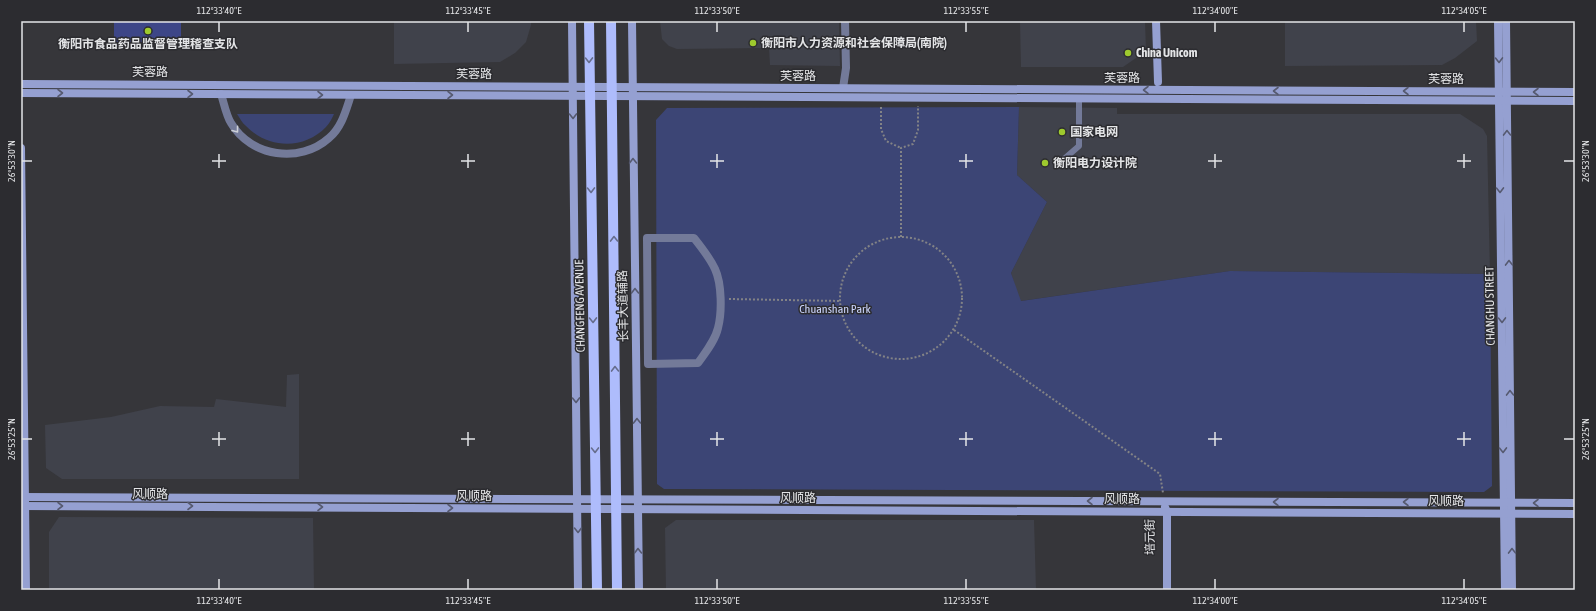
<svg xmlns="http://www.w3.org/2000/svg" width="1596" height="611" font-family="'Asap Condensed','Noto Sans SC',sans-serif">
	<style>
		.built { fill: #40424b }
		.green { fill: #3c4575 }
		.building { fill: #3d4687 }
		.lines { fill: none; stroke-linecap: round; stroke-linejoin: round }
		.path { stroke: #838386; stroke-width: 2; stroke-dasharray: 2 2; stroke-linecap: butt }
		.lane { stroke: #737a99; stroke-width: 6 }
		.street { stroke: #737a99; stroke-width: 8 }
		.secondary { stroke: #95a0d1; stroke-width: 8 }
		.primary { stroke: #aebcfc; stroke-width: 10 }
		.oneway { stroke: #666d8c }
		.oneway2 { stroke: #565a70 }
		.oneway3 { stroke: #cdd0d7 }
		.ticks { fill: none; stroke: #e4e5e7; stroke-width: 1.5 }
		.poi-dot { fill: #9eca2e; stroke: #2c2c30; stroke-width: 1.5 }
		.labels { text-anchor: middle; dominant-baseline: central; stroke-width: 3; stroke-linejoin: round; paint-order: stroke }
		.poi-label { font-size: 12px; font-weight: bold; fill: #e4e5e7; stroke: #2c2c30; text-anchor: start }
		.street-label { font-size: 12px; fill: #e4e5e7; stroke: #2c2c30 }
		.park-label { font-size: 12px; fill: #cbd4fc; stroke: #2c2c30 }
		.neatline { fill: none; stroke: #e4e5e7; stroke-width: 1.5 }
		.ticks-label { font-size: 10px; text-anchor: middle; fill: #e4e5e7 }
	</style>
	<rect width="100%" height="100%" fill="#36363a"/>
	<g class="built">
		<polygon points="394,21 531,21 531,25 526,42 515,53 500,62 394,64"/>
		<polygon points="660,21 839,21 840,66 770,65 769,48 677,49 669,46 662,39"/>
		<polygon points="1020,21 1145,21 1146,51 1123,67 1021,67"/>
		<polygon points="1285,21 1476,21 1477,41 1455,58 1442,65 1285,66"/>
		<polygon points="1019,107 1117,108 1117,114 1460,114 1483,129 1487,136 1490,274 1230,271 1020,301 1011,273 1047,202 1017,175"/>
		<polygon points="299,374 299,479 62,479 46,468 45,425 111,417 160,406 214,407 216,399 286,407 287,375"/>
		<polygon points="59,517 313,518 314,590 49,590 49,532"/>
		<polygon points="676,520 1034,520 1036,590 666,590 665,528"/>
	</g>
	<g class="green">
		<polygon points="1019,107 1017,175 1047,202 1011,273 1021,301 1230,271 1490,274 1492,486 1484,492 664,489 657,484 656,120 667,108"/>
		<path d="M 237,114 L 334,114 C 332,118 330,123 326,127 C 304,150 268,149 246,126 C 242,123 240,118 237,114 Z"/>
	</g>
	<rect class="building" x="114" y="21" width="67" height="21"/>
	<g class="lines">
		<g class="path">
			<polyline points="881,107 881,129 886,141 901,148"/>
			<polyline points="901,237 901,148 913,144 918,130 918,106"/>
			<circle cx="901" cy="298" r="61"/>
			<polyline points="729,299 840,301"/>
			<polyline points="954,330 1160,474 1163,493"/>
		</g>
		<polyline class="lane" points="1064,159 1079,146 1079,98"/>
		<g class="street">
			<polyline points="843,88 846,68 845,21"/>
			<path d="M 221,94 C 224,103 226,115 231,123 C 251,157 300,164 329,138 C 342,127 346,110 351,95"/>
			<path d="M 647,238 L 694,238 C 702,248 710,258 715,269 C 722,284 722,313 718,328 C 715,341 705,353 698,363 L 648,364 Z"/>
		</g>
		<g class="secondary">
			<polyline points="572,21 578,590"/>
			<polyline points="632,21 639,590"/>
			<polyline points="1156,21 1158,82"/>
			<polyline points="1498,21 1505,590"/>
			<polyline points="1506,21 1512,590"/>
			<polyline points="21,84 1575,92"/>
			<polyline points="21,93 1575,101"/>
			<polyline points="21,148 26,590"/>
			<polyline points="21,497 1575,503"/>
			<polyline points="21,506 1575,514"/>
			<polyline points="1165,507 1167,512 1167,590"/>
		</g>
		<g class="primary">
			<polyline points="589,21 597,590"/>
			<polyline points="611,21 617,590"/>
		</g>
	</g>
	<defs><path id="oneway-chevron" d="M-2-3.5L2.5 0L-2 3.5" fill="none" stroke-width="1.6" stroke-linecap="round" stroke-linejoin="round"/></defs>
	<g class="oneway">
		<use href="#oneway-chevron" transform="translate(589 60) rotate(89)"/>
		<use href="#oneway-chevron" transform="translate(591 190) rotate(89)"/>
		<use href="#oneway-chevron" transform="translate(614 239) rotate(-91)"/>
		<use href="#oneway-chevron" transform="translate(593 320) rotate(89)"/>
		<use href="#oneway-chevron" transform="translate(615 369) rotate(-91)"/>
		<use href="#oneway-chevron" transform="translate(595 450) rotate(89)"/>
	</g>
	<g class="oneway2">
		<use href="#oneway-chevron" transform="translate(1499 60) rotate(89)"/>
		<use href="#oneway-chevron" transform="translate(1146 90) rotate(-180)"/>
		<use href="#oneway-chevron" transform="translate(1276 91) rotate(-180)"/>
		<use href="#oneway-chevron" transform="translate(1406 91) rotate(-180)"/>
		<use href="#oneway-chevron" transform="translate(1536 92) rotate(-180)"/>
		<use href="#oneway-chevron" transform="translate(60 93)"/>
		<use href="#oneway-chevron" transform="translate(190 94)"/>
		<use href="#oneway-chevron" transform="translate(320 95)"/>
		<use href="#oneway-chevron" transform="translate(450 95)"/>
		<use href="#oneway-chevron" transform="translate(573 116) rotate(89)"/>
		<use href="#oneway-chevron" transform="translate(1507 133) rotate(-91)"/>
		<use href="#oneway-chevron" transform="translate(633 161) rotate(-91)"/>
		<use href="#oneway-chevron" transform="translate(1500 190) rotate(89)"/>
		<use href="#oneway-chevron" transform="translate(1509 263) rotate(-91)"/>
		<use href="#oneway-chevron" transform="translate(635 291) rotate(-91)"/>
		<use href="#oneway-chevron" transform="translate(1502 320) rotate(89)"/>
		<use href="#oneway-chevron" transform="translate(1510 393) rotate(-91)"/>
		<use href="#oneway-chevron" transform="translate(576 400) rotate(89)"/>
		<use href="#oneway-chevron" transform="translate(637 421) rotate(-91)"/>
		<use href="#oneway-chevron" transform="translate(1503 450) rotate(89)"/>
		<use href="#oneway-chevron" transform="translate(1090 501) rotate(-180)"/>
		<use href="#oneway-chevron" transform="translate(1276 502) rotate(-180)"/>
		<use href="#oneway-chevron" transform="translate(1406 502) rotate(-180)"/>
		<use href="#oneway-chevron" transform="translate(1536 503) rotate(-180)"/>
		<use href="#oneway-chevron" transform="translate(60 506)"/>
		<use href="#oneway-chevron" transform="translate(190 506)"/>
		<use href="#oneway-chevron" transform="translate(320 507)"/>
		<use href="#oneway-chevron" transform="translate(450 508)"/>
		<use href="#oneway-chevron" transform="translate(578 530) rotate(89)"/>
		<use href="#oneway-chevron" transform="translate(638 551) rotate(-91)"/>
		<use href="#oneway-chevron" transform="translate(1512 551) rotate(-91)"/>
	</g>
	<use class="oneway3" href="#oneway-chevron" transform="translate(236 130) rotate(52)"/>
	<path class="ticks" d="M 219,22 L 219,32M 468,22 L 468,32M 717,22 L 717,32M 966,22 L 966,32M 1215,22 L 1215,32M 1464,22 L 1464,32M 219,154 L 219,168M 468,154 L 468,168M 717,154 L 717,168M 966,154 L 966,168M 1215,154 L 1215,168M 1464,154 L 1464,168M 22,161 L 32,161M 212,161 L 226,161M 461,161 L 475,161M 710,161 L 724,161M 959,161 L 973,161M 1208,161 L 1222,161M 1457,161 L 1471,161M 1564,161 L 1574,161M 219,432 L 219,446M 468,432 L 468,446M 717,432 L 717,446M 966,432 L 966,446M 1215,432 L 1215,446M 1464,432 L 1464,446M 22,439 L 32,439M 212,439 L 226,439M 461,439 L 475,439M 710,439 L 724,439M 959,439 L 973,439M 1208,439 L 1222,439M 1457,439 L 1471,439M 1564,439 L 1574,439M 219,579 L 219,589M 468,579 L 468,589M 717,579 L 717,589M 966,579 L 966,589M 1215,579 L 1215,589M 1464,579 L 1464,589"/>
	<g class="poi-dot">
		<circle cx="148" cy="31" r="4"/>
		<circle cx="753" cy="43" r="4"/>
		<circle cx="1128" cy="53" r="4"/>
		<circle cx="1062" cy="132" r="4"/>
		<circle cx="1045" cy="163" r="4"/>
	</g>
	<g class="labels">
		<g class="poi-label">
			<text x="761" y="43">衡阳市人力资源和社会保障局(南院)</text>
			<text x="148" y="44" text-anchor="middle">衡阳市食品药品监督管理稽查支队</text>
			<text x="1136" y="53">China Unicom</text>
			<text x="1070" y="132">国家电网</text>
			<text x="1053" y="163">衡阳电力设计院</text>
		</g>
		<g class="street-label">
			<text x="150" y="72">芙蓉路</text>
			<text x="474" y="74">芙蓉路</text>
			<text x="798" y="76">芙蓉路</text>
			<text x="1122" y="78">芙蓉路</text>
			<text x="1446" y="79">芙蓉路</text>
			<text transform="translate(580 306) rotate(-91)">CHANGFENG AVENUE</text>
			<text transform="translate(623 306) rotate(-91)">长丰大道辅路</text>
			<text transform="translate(1490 306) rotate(-91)">CHANGHU STREET</text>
			<text x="150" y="494">风顺路</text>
			<text x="474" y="496">风顺路</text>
			<text x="798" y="498">风顺路</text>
			<text x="1122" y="499">风顺路</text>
			<text x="1446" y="501">风顺路</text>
			<text transform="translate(1150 537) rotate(-91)">培元街</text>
		</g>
		<g class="park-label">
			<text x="835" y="309">Chuanshan Park</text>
		</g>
	</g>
	<rect width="1596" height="611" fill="none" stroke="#2c2c30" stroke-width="44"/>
	<rect x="22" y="22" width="1552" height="567" class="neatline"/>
	<g class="ticks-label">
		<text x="219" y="14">112°33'40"E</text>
		<text x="468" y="14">112°33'45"E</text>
		<text x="717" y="14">112°33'50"E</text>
		<text x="966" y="14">112°33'55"E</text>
		<text x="1215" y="14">112°34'00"E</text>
		<text x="1464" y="14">112°34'05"E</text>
		<text transform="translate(11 161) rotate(-90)" y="4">26°53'30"N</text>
		<text transform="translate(1585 161) rotate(-90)" y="4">26°53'30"N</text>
		<text transform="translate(11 439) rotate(-90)" y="4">26°53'25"N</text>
		<text transform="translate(1585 439) rotate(-90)" y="4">26°53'25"N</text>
		<text x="219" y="604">112°33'40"E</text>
		<text x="468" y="604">112°33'45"E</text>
		<text x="717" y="604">112°33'50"E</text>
		<text x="966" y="604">112°33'55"E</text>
		<text x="1215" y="604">112°34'00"E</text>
		<text x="1464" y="604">112°34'05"E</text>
	</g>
</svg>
